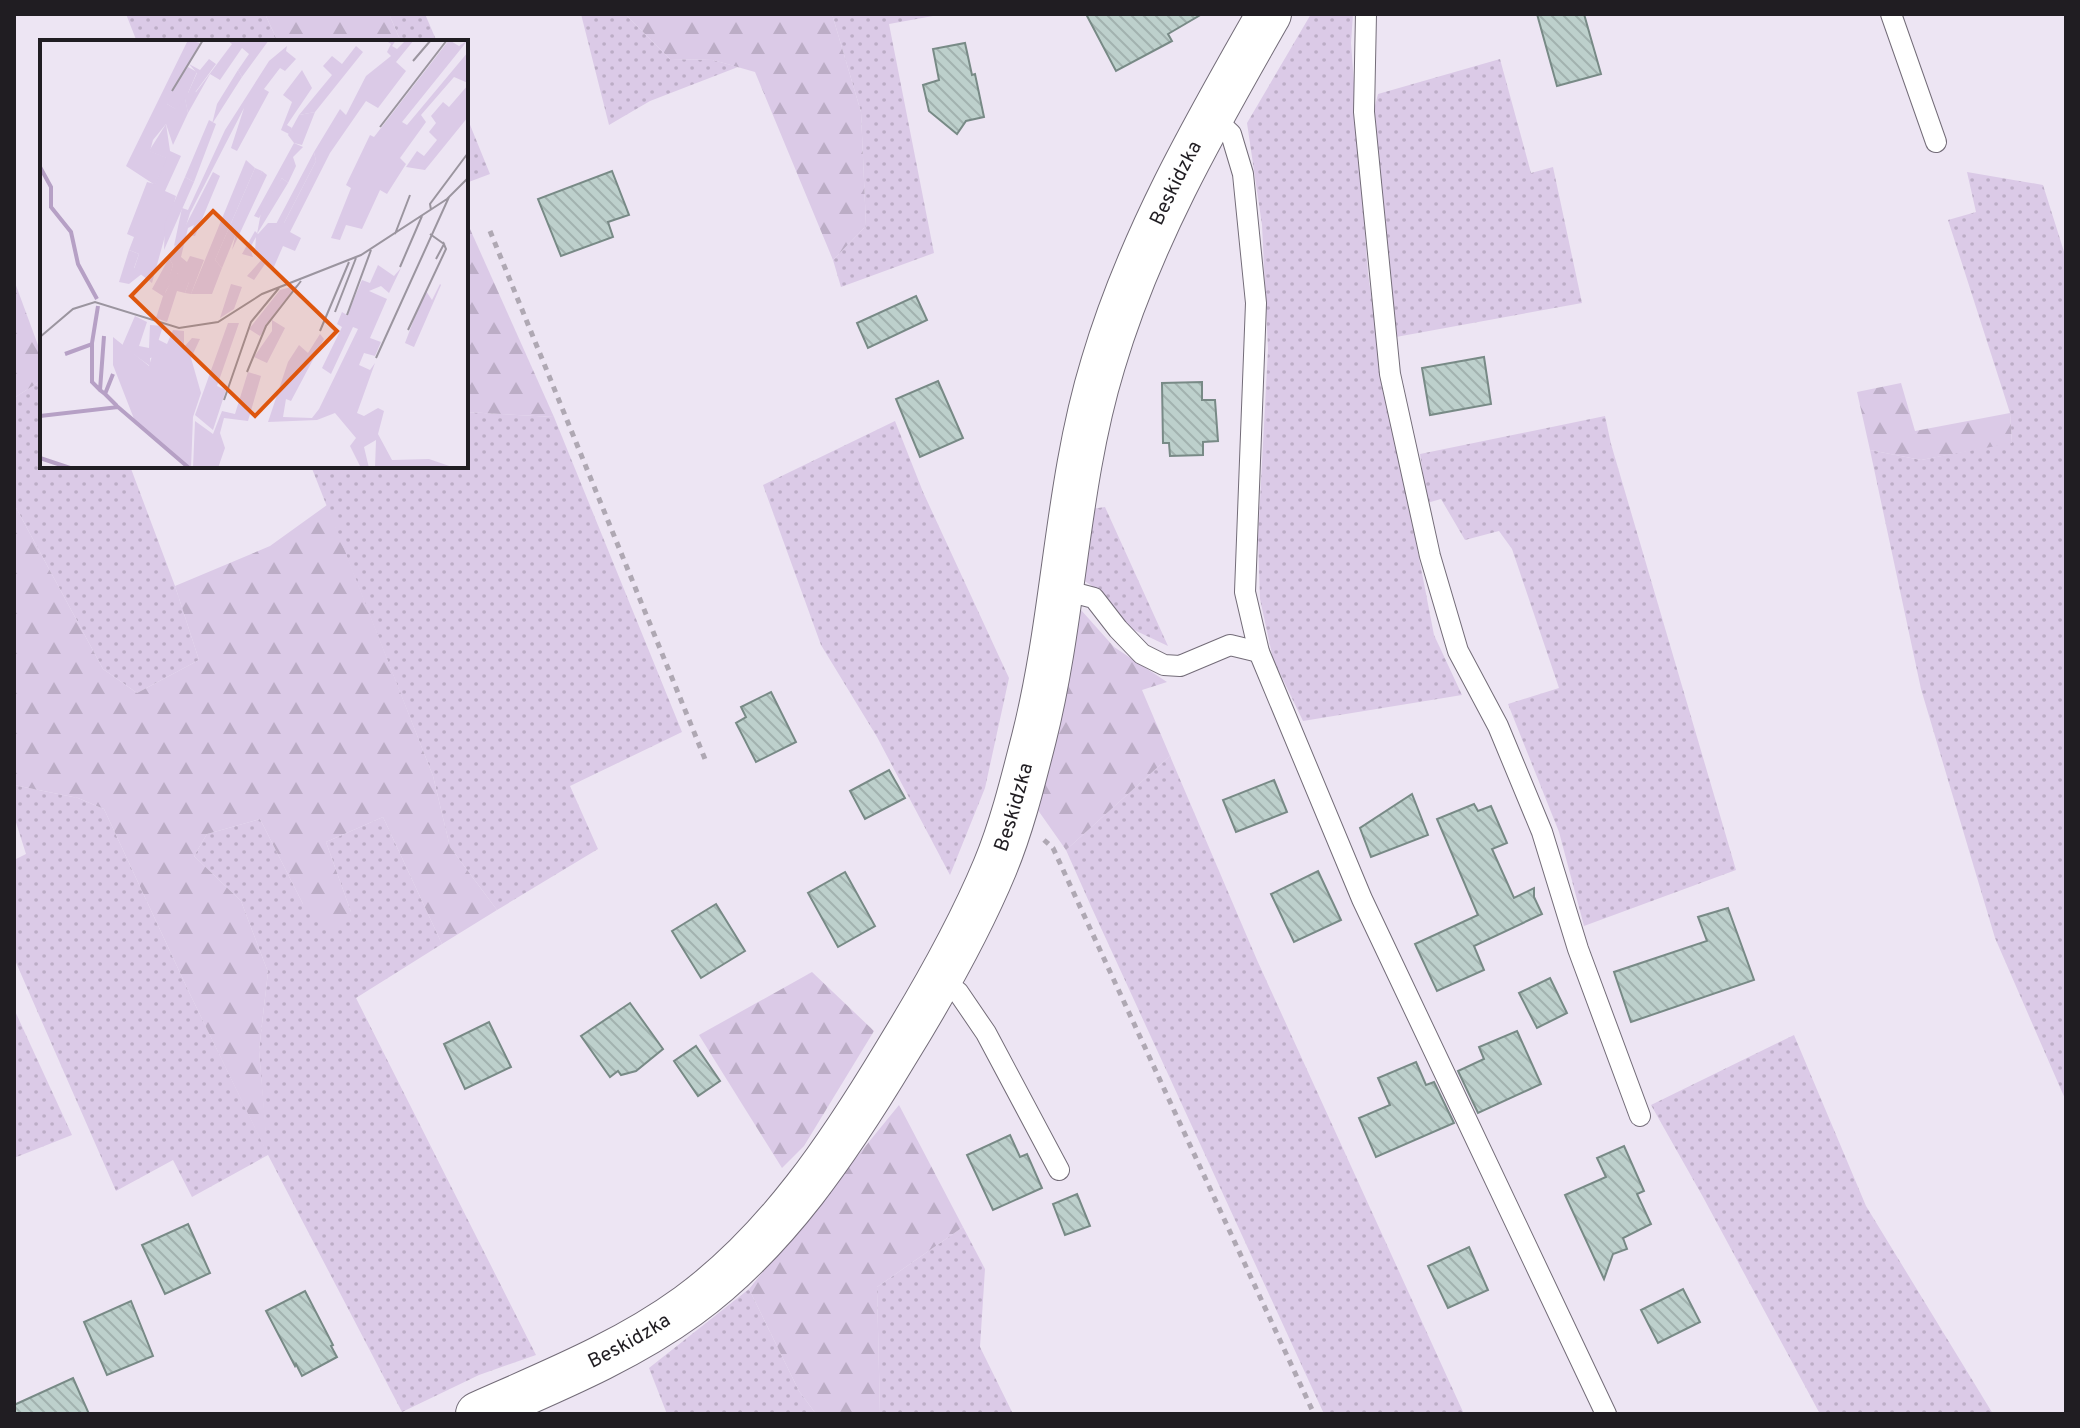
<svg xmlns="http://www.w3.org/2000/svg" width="2080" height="1428" font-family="Overpass,sans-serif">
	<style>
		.grass { fill: url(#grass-dots) }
		.forest { fill: url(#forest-firs) }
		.building { fill: url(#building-back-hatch); stroke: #788a86; stroke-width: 2 }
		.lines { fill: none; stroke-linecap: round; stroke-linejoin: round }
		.lane-casing { stroke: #736c78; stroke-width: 22 }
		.secondary-casing { stroke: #736c78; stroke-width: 46 }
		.path { stroke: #afa8b3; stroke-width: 5; stroke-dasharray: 6 6; stroke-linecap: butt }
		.lane { stroke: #fff; stroke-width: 20 }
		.secondary { stroke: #fff; stroke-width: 44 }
		.labels { text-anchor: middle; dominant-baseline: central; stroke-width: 8; stroke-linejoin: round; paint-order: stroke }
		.street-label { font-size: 20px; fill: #201d22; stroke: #ede5f3 }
		.inset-river { fill: none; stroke: #b6a0c5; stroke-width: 4 }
		.inset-road { fill: none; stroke: #9b959f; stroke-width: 2 }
		.view { fill: #de560d; fill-opacity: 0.15; stroke: #de560d; stroke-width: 4 }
		.inset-edge { fill: none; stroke: #201d22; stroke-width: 4 }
	</style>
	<defs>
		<pattern id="grass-dots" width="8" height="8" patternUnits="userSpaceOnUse" patternTransform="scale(2)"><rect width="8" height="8" fill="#dbcae7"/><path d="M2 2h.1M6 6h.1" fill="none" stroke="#bcadc6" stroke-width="1.8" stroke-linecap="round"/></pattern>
		<pattern id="forest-firs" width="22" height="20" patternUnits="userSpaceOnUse" patternTransform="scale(2)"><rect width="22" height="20" fill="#dbcae7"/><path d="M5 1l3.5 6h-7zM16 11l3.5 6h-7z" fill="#bcadc6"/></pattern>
		<pattern id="building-back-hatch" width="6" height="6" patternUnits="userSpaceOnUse" patternTransform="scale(2)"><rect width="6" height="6" fill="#bdd0cc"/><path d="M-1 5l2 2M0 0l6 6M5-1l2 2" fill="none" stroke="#a2b2af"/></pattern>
	</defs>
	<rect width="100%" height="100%" fill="#ede5f3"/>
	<g class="grass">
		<polygon points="126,14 265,14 278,42 137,42"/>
		<polygon points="389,14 425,14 437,42 401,42"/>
		<polygon points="581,14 625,14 670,59 713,60 738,67 650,101 609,125"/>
		<polygon points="832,14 944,14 889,24 934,253 841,287 833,260 866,226 861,112"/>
		<polygon points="1311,14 1353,14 1351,43 1368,274 1382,367 1434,635 1462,695 1303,721 1273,659 1260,599 1258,538 1268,349 1262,225 1247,123"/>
		<polygon points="1500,59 1531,173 1553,167 1582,303 1396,337 1374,110 1378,94"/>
		<polygon points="466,115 490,174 466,183"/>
		<polygon points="1967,172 2043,185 2066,258 2066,1101 1995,938 1921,689 1870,450 1921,460 2012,442 2010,413 1948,220 1976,212"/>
		<polygon points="42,380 42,466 130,466 175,586 199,660 137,693 103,669 14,504 14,398"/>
		<polygon points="466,412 554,417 682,732 570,786 598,849 497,910 450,847 433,776 311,466 466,466"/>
		<polygon points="1605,416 1611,444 1736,870 1584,926 1559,832 1508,704 1559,688 1512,549 1499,531 1465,540 1441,499 1427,503 1420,454"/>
		<polygon points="895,421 923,492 1009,678 985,788 950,875 877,737 821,645 763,485"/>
		<polygon points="1105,507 1168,646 1130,628 1103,593 1083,580 1091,509"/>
		<polygon points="1170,756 1257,960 1464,1414 1324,1414 1090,904 1066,850"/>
		<polygon points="14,785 78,798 104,809 188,990 267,1152 259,1050 268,972 241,901 194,856 207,834 260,819 303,904 351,912 326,842 383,817 442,944 356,998 536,1355 479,1375 402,1412 268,1155 192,1197 173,1160 116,1191 14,958 14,860 26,854 14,816"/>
		<polygon points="14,1009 72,1135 14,1158"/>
		<polygon points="1794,1035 1866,1206 1993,1414 1820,1414 1703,1197 1651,1105"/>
		<polygon points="963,1227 985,1269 980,1347 1013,1414 880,1414 877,1287"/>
		<polygon points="749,1289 799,1391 816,1414 667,1414 649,1368"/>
	</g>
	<g class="forest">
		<polygon points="265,14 389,14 401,42 278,42"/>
		<polygon points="625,14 832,14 861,112 866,226 833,260 755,72 713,60 670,59"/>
		<polygon points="466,220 554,417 466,412"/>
		<polygon points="14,280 42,356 42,380 14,398"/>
		<polygon points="1901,383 1915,431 2010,413 2012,443 1921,460 1870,450 1857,392"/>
		<polygon points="14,504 103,669 137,693 199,660 175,586 270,546 327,505 433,776 450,847 497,910 442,944 383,817 326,842 351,912 329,933 303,904 260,819 207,834 194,856 241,901 268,972 259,1050 268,1155 188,990 104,809 78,798 14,785"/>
		<polygon points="1081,610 1114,647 1167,682 1142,690 1170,756 1066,850 1035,806 1071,634"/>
		<polygon points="812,972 874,1031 804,1146 782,1168 699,1035"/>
		<polygon points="899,1105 963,1227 877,1287 880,1414 816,1414 799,1391 749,1289"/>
	</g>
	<g class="building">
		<polygon points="1086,14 1202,14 1168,34 1172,41 1116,71"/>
		<polygon points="1537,14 1584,14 1601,74 1557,86"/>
		<polygon points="965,43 972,75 975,74 984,117 966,121 957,134 929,111 923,85 939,80 933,49"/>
		<polygon points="612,171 629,215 608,222 613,237 561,256 538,199"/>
		<polygon points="916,296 927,320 868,348 857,323"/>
		<polygon points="1484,357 1491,404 1430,415 1422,368"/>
		<polygon points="938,381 963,438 920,457 896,399"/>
		<polygon points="1202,382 1202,400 1215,400 1218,441 1203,442 1203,455 1170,456 1169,443 1163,443 1162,383"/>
		<polygon points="771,692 796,742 756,762 736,723 746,717 741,707"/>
		<polygon points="889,770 905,798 865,819 850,791"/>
		<polygon points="1274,780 1287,812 1236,832 1223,800"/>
		<polygon points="1412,794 1428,835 1371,857 1360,828"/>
		<polygon points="1474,804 1478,811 1491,806 1507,843 1492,849 1514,898 1534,888 1534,897 1542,914 1474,946 1484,970 1437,991 1415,944 1478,915 1437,819"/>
		<polygon points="1318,871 1341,920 1294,942 1271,894"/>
		<polygon points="845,872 875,926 838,947 808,893"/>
		<polygon points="716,904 745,951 701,978 672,931"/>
		<polygon points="1728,908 1754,980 1631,1022 1614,972 1707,941 1698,917"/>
		<polygon points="1550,978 1567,1013 1537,1028 1519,993"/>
		<polygon points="630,1003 663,1049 636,1071 621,1075 618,1071 610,1077 581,1036"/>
		<polygon points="489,1022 511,1067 465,1089 444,1044"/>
		<polygon points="1517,1031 1541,1084 1478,1113 1458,1071 1484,1059 1479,1047"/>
		<polygon points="696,1046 720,1081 698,1096 674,1061"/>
		<polygon points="1416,1062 1426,1085 1434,1082 1454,1123 1376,1157 1359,1118 1390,1105 1378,1078"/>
		<polygon points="1010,1135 1020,1157 1027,1154 1042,1188 993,1210 967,1155"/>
		<polygon points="1624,1146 1644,1191 1637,1194 1651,1224 1623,1238 1627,1249 1613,1254 1604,1279 1565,1195 1606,1177 1597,1158"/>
		<polygon points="1077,1194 1090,1226 1065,1235 1053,1204"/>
		<polygon points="188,1224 210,1273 165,1294 142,1245"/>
		<polygon points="1469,1247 1488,1290 1448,1308 1428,1266"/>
		<polygon points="1683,1289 1700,1322 1658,1343 1641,1310"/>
		<polygon points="305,1291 333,1345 331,1346 337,1357 302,1376 296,1364 295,1366 266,1311"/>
		<polygon points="131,1301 153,1356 107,1375 84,1322"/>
		<polygon points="73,1378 89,1414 14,1414 14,1405"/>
	</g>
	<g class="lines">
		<g class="lane-casing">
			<g id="lane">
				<polyline points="1366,14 1364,112 1390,374 1430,556 1458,651 1498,726 1542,832 1578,949 1640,1116"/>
				<polyline points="1891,14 1936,142"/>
				<polyline points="1212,116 1231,134 1243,174 1256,303 1245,592 1259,652 1362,899 1606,1414"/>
				<polyline points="1060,589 1094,598 1118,629 1142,654 1164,665 1180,666 1230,645 1259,652"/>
				<polyline points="939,979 958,992 986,1033 1059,1170"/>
			</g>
		</g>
		<g class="secondary-casing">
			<g id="secondary">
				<path id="s1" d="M 478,1414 C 550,1382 625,1352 688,1306 C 777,1241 840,1146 896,1053 C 933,993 968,932 995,867 C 1012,826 1023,781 1034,738 C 1065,615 1066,485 1103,364 C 1140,239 1205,126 1269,14"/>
			</g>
		</g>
		<g class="path">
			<polyline points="490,231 707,764"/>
			<polyline points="1044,840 1053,848 1314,1414"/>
		</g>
		<use href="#lane" class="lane"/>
		<use href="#secondary" class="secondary"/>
	</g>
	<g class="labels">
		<g class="street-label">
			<text stroke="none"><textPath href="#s1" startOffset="1488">Beskidzka</textPath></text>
			<text stroke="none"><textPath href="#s1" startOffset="840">Beskidzka</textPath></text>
			<text stroke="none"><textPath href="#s1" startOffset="168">Beskidzka</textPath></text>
		</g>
	</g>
	<g transform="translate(40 40)">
		<rect width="428" height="428" fill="#ede5f3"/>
		<path d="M 187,0 L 229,0 L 202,37 L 198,30 L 209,14 L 202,8 L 180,40 L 170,34 L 148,73 L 145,59 L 137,70 L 127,64 L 128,53 L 148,27 L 157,32 L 148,53 L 156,52 L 192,4 ZM 345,0 L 356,0 L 352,6 L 357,9 L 366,0 L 374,0 L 356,22 L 366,31 L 338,68 L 326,61 L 290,113 L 250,192 L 261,198 L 255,211 L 243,206 L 233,229 L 225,224 L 214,240 L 207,236 L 223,218 L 215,211 L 216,197 L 210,208 L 213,217 L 202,214 L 215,191 L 218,194 L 228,183 L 244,183 L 276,121 L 274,112 L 300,69 L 306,75 L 326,36 L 351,16 L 347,12 L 351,4 ZM 409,0 L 419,6 L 428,0 L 362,82 L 367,85 L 428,12 L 428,43 L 414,37 L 381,75 L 386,82 L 360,118 L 366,124 L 347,154 L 340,150 L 322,189 L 306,185 L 300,200 L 291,198 L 311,148 L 306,145 L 330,95 L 334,97 ZM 247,6 L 246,11 L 256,19 L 245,31 L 240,28 L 224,49 L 229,52 L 197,111 L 191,108 L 204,68 L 150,173 L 141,202 L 134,206 L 142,168 L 148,170 L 185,90 L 229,21 ZM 316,6 L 323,12 L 275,72 L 259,75 L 292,35 L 283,26 L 292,16 L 302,24 ZM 262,30 L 272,48 L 247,85 L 252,88 L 249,94 L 241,90 L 252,62 L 243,55 ZM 428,45 L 428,77 L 385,130 L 366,127 L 377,111 L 384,116 L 397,100 L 389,92 L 396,83 L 391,76 L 403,62 L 409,67 ZM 169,80 L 176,84 L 154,142 L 145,137 ZM 126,84 L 130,111 L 141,116 L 125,151 L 136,156 L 112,243 L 94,229 L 99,214 L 89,210 L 94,197 L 87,194 L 107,142 L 115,144 L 126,118 L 109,111 ZM 254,103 L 263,107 L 253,117 L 256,126 L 248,143 L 242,138 L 219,178 L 214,176 ZM 206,120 L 215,128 L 175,220 L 182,228 L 172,254 L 151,254 ZM 222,131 L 227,135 L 192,210 L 201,172 ZM 129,218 L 133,225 L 125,253 L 136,233 L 142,235 L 139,242 L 149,242 L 145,253 L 137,251 L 127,282 L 116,278 L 123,256 L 112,249 ZM 338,225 L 354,236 L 361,228 L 349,253 L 341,246 L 329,251 L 347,259 L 330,298 L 341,302 L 335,316 L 324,313 L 319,325 L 330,330 L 335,323 L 317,373 L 324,376 L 338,368 L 344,371 L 338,394 L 352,420 L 389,419 L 415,428 L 335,428 L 336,400 L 324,407 L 329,428 L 321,428 L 310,406 L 316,398 L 295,373 L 277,380 L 228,382 L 248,322 L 259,305 L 268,313 L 280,294 L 284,299 L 251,361 L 246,359 L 243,377 L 272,378 L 279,369 L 318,289 L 313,287 L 291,334 L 282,328 L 302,287 L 297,284 L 302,272 L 307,275 L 322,240 L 330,243 ZM 191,244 L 202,247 L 194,269 L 180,278 ZM 400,244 L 401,245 L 374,307 L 365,303 L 379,266 L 386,251 L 392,260 ZM 258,245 L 220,296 L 209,289 L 240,250 ZM 232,280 L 245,288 L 227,323 L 214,317 L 232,291 ZM 188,283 L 199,283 L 177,346 L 186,350 L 173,390 L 155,375 ZM 133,290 L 144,291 L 144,307 L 152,298 L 160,299 L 151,318 L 161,353 L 153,377 L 151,428 L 96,384 L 73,325 L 73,297 L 109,326 L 117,299 L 127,304 ZM 208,332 L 221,336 L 208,381 L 184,378 L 180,393 L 185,408 L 178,428 L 153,428 L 155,381 L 173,394 L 182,371 L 195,374 Z" fill="#dbcae7"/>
		<path d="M 148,0 L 160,3 L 127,64 L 136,69 L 145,58 L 148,73 L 133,105 L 126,84 L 113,100 L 110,111 L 127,118 L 115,145 L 86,126 ZM 169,19 L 176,24 L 151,58 L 148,53 L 157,33 L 149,24 L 160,30 ZM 198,30 L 202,37 L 172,84 L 177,64 ZM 275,72 L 262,105 L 254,103 L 248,95 L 259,75 ZM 274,112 L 276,121 L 244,183 L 235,186 ZM 215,128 L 222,131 L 182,228 L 175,220 ZM 173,132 L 180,136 L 155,196 L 150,195 L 154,185 L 148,188 L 141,217 L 147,222 L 150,216 L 164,220 L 151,254 L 145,253 L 149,242 L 139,245 L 138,233 L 123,255 L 133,225 L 129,218 ZM 145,137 L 154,142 L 124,210 L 125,183 ZM 242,138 L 248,143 L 217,194 L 222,167 ZM 89,210 L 99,214 L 94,228 L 103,233 L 89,244 L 79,242 ZM 95,276 L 107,282 L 99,306 L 109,308 L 110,285 L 123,286 L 117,305 L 126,314 L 110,318 L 110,326 L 82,306 Z" fill="#dbcae7"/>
		<path class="inset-river" d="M 0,127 L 11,147 L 11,167 L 31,192 L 38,224 L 57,259M 64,296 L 60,350 L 65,354M 52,303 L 58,266M 25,314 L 52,304 L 52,342 L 60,350M 73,334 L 65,354 L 77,366M 0,376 L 78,367 L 149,428M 0,418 L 30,428"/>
		<path class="inset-road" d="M 373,21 L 391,0M 132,51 L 163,0M 340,87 L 407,0M 391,170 L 390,164 L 428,113M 355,194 L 370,155M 390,194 L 404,204 L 396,219M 360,227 L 382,176M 295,272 L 316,218M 307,275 L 331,210M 368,290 L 406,209 L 403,202M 280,291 L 309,222M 0,297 L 33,269 L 55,262 L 139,288 L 178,282 L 222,254 L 321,215 L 407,159 L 428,138M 336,318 L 409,157M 207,332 L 226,286 L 261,241M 184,360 L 211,282 L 239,248"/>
		<path class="view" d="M 173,171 L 297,291 L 215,376 L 91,256 Z"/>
		<rect width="428" height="428" class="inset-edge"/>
	</g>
	<rect width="2080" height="1428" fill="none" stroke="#201d22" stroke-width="32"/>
</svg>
